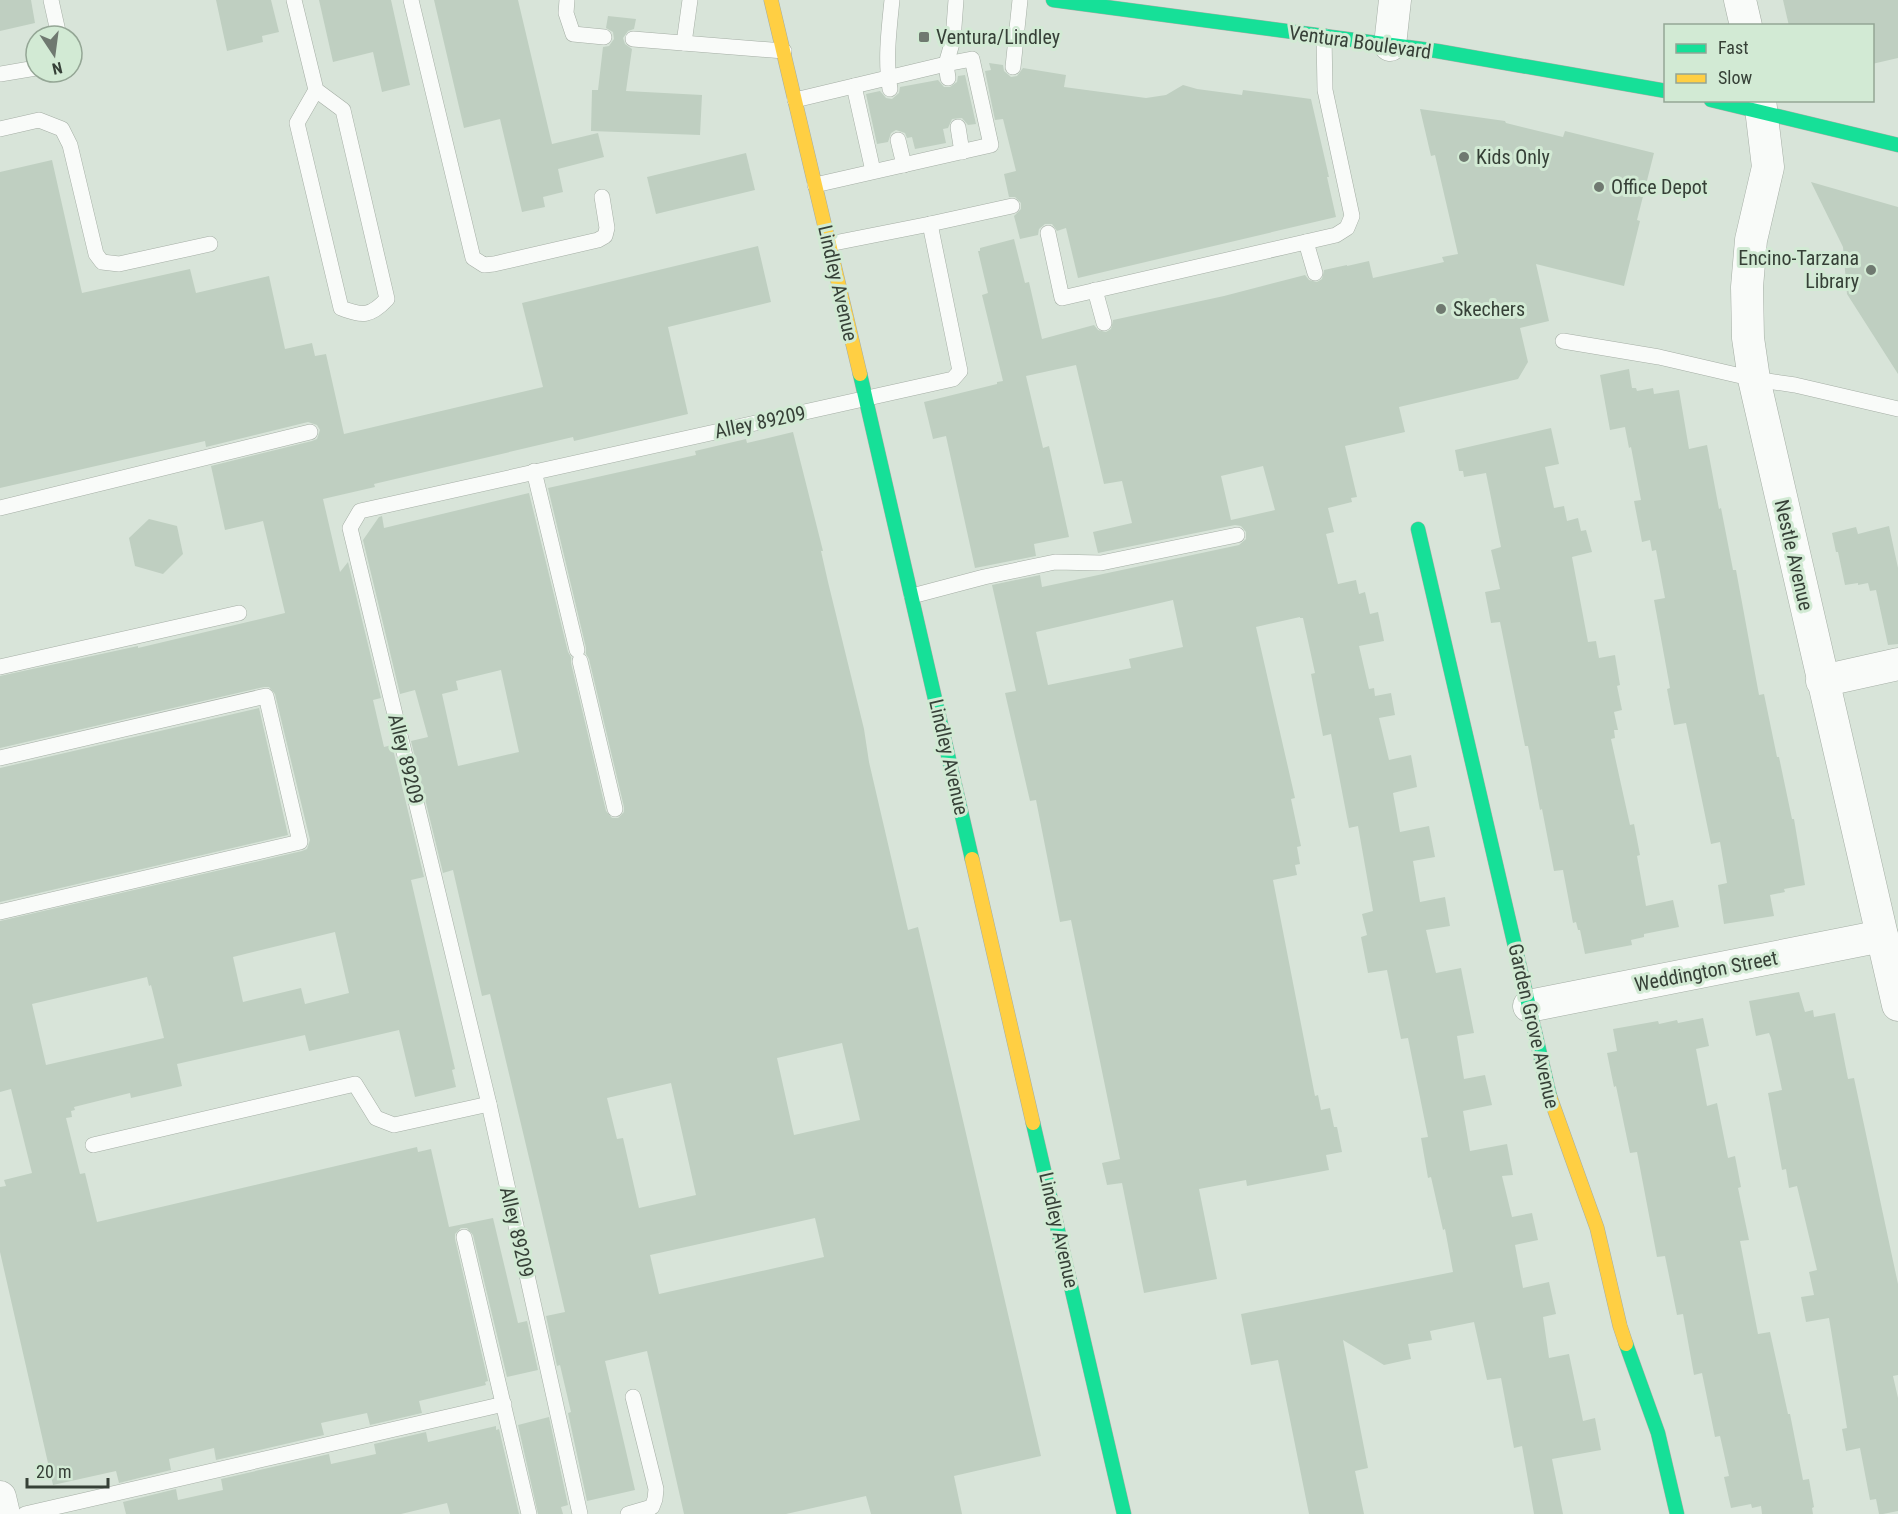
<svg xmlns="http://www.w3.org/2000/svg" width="1898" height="1514" font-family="'Roboto Condensed',sans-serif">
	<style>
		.building { fill: #bfcfc1; fill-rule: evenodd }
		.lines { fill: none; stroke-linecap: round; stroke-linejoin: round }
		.lane-casing { stroke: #a5aea5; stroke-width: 16 }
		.street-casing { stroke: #a5aea5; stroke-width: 33 }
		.fast-casing { stroke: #a5aea5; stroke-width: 15 }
		.slow-casing { stroke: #a5aea5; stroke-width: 15 }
		.lane { stroke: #f9fbf9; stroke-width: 15 }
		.street { stroke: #f9fbf9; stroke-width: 32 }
		.fast { stroke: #16e098; stroke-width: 14 }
		.slow { stroke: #ffcf43; stroke-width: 14 }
		.poi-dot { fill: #6f7970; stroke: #d2ead4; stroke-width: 2 }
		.labels { text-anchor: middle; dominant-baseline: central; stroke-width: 6; stroke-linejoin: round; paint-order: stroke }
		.poi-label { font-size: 20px; fill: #364037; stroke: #d2ead4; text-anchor: start }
		.street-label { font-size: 20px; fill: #364037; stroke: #d2ead4 }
	</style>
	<rect width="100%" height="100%" fill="#d8e4d9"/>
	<g class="building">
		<polygon points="0,0 31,0 35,23 0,31"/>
		<polygon points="216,0 271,0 279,32 262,36 263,42 227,51"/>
		<polygon points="319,0 391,0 410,85 382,92 373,52 333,62"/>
		<polygon points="434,0 518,0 552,144 598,133 604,157 558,169 563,192 543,197 545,207 522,212 500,119 464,128"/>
		<polygon points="1783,0 1898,0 1898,58 1872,64 1872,26 1789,26"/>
		<polygon points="608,16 636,19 634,29 628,31 623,38 625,44 632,49 626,91 702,95 700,135 591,131 592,90 598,90 603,47 609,46 614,39 613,32 606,28"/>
		<polygon points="989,63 1003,65 1004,71 1011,77 1017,76 1023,68 1066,75 1064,87 1146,98 1166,95 1183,85 1197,89 1242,95 1243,90 1311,99 1329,177 1327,177 1336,217 1078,278 1066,228 1057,231 1052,224 1045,224 1039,229 1038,235 1020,239 1014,216 1021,209 1021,203 1015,197 1009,197 1004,174 1016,171 1003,119 995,120 985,71 991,70"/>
		<polygon points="965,75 976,124 968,125 962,118 952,119 948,128 943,129 946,143 915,149 912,137 907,138 905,133 896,130 891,133 888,142 877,144 866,94 880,91 886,98 892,99 899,93 900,87 938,80 944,87 950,87 957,82 958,76"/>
		<path d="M 1420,109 L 1505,121 L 1506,123 L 1563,137 L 1565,131 L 1654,153 L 1637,220 L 1640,221 L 1624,286 L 1536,264 L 1549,321 L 1520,328 L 1528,362 L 1518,379 L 1399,407 L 1405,432 L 1345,446 L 1357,497 L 1351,498 L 1352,502 L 1328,508 L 1334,532 L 1326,534 L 1338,584 L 1356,580 L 1359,594 L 1365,592 L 1370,614 L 1378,612 L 1384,641 L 1359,646 L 1369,689 L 1374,688 L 1375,696 L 1391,693 L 1395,715 L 1379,718 L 1389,760 L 1411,755 L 1417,787 L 1393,793 L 1400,832 L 1429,826 L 1435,857 L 1413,861 L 1420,902 L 1445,897 L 1450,926 L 1426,930 L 1436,973 L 1461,968 L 1474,1033 L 1457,1036 L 1464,1079 L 1485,1075 L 1492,1105 L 1463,1111 L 1470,1151 L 1507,1144 L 1513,1175 L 1502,1176 L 1512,1217 L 1532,1213 L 1538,1240 L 1515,1245 L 1523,1288 L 1549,1282 L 1556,1314 L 1543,1317 L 1549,1358 L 1569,1354 L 1583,1421 L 1595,1418 L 1601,1450 L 1552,1459 L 1563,1514 L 1534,1514 L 1522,1446 L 1514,1448 L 1501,1378 L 1487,1380 L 1474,1322 L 1430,1331 L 1432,1340 L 1408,1344 L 1411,1359 L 1384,1365 L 1343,1340 L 1368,1468 L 1355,1471 L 1364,1514 L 1309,1514 L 1278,1360 L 1251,1365 L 1241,1314 L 1453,1272 L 1445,1229 L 1443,1230 L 1431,1177 L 1428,1178 L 1421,1138 L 1428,1137 L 1408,1038 L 1401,1039 L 1387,970 L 1368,973 L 1361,937 L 1367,935 L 1362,914 L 1373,911 L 1358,826 L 1349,828 L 1331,734 L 1323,736 L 1311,674 L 1315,673 L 1303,618 L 1300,618 L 1300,617 L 1256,627 L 1295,798 L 1291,799 L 1301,846 L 1297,847 L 1300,864 L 1295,865 L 1297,875 L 1273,880 L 1315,1096 L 1318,1095 L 1321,1110 L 1330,1108 L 1334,1127 L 1337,1127 L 1342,1152 L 1326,1155 L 1329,1170 L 1247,1186 L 1246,1180 L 1199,1189 L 1217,1279 L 1144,1293 L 1122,1183 L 1107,1185 L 1102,1163 L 1120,1159 L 1071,920 L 1060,922 L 1036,800 L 1030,801 L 1005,693 L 1016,691 L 992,585 L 1040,575 L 1042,587 L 1239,545 L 1246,539 L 1246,532 L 1241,526 L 1235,525 L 1098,553 L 1093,532 L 1132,523 L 1122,481 L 1104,484 L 1076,365 L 1026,376 L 1043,448 L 1049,446 L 1069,537 L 1034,544 L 1036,556 L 975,568 L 946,436 L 933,439 L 924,402 L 997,384 L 997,382 L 1003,381 L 982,295 L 988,293 L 978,251 L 980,251 L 980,248 L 1014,239 L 1025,283 L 1029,282 L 1042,339 L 1094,325 L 1098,330 L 1106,332 L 1111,329 L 1113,320 L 1224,296 L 1305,275 L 1309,280 L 1317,282 L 1322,279 L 1324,270 L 1347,265 L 1347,266 L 1369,261 L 1373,278 L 1444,262 L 1442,257 L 1458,254 L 1435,155 L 1431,156 ZM 1263,466 L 1275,510 L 1231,520 L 1221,476 ZM 1173,600 L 1183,647 L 1129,659 L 1131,668 L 1048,685 L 1036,632 Z"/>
		<polygon points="746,153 755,190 656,214 647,177"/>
		<path d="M 52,160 L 82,293 L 190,269 L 196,293 L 269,276 L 285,349 L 312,343 L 315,356 L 326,354 L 344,434 L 543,387 L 522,303 L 758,246 L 771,302 L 668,327 L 688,414 L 574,441 L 573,437 L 374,484 L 375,487 L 323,499 L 340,572 L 348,562 L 381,698 L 373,700 L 384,747 L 392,745 L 424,877 L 411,880 L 455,1069 L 452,1070 L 456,1087 L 415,1097 L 399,1030 L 309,1051 L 305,1035 L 177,1064 L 182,1086 L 131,1098 L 130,1093 L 74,1107 L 75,1110 L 71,1111 L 72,1117 L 66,1118 L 80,1174 L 85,1173 L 97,1222 L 417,1147 L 418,1152 L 431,1149 L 449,1227 L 493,1218 L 518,1323 L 527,1321 L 538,1370 L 507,1377 L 473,1235 L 467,1228 L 461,1228 L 455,1234 L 455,1239 L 488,1381 L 485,1382 L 486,1385 L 419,1401 L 422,1413 L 370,1425 L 367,1413 L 321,1423 L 324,1435 L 216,1460 L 214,1448 L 169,1459 L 171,1470 L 119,1483 L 116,1471 L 53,1485 L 0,1252 L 0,1187 L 6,1186 L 4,1180 L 32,1173 L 11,1089 L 0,1092 L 0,921 L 302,851 L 307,849 L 310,840 L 275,694 L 269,687 L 264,687 L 0,748 L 0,676 L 138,646 L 138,648 L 285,613 L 263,521 L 225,530 L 211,466 L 312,441 L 317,439 L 320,430 L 317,425 L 308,422 L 206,447 L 205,441 L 0,488 L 0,172 ZM 335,932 L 349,993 L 305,1004 L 301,988 L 243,1002 L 233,957 ZM 147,977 L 149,986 L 151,985 L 164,1038 L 46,1065 L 32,1004 Z"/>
		<polygon points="1811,182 1898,207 1898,374 1847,294 1843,247"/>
		<polygon points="1629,369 1632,388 1636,388 1637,391 1653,388 1654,394 1679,390 1689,449 1707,445 1719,509 1721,508 1733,570 1736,570 1759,695 1764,694 1777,757 1779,757 1792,819 1794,819 1805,885 1784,889 1785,892 1770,895 1774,916 1724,924 1718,885 1727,883 1720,842 1711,844 1686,723 1674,725 1667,689 1670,688 1654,600 1665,598 1656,550 1652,551 1650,540 1642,542 1634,501 1641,500 1631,447 1629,448 1625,427 1610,430 1600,375"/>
		<polygon points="1551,428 1559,464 1545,467 1554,508 1564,506 1567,521 1578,518 1581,531 1586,530 1592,552 1572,557 1588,642 1596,641 1599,658 1615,655 1620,685 1617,686 1622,710 1614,712 1618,730 1614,730 1615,738 1611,739 1630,825 1634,824 1640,855 1637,856 1646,906 1673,900 1679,927 1644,934 1644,937 1631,940 1632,945 1585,954 1580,930 1578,930 1576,922 1573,923 1563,870 1554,871 1542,809 1540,810 1528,746 1525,746 1500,622 1491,623 1485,592 1500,589 1491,550 1501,547 1486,473 1464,477 1463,471 1459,471 1455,450"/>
		<path d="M 793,432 L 823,551 L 821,551 L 828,582 L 864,729 L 869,762 L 908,930 L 918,927 L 1041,1456 L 954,1476 L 962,1514 L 871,1514 L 866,1496 L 786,1514 L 684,1514 L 647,1351 L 605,1361 L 635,1490 L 587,1501 L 568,1413 L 571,1412 L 560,1365 L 557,1366 L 546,1316 L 565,1312 L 530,1162 L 490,994 L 482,996 L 453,870 L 443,873 L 411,741 L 428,737 L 415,690 L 400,694 L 363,540 L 379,517 L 382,516 L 384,528 L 529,493 L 568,652 L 571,657 L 571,663 L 606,811 L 612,818 L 618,818 L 624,812 L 624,807 L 589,659 L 586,654 L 586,648 L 548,488 L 696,455 L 695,451 L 746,439 L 747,443 ZM 501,670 L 519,752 L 458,766 L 442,694 L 458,690 L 456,681 ZM 842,1043 L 860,1120 L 794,1135 L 777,1058 ZM 671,1083 L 696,1195 L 639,1208 L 623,1138 L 617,1139 L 607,1098 ZM 815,1218 L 824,1257 L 659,1294 L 650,1255 Z"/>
		<polygon points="149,519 177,526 183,554 163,574 135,566 129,538"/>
		<polygon points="1889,526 1898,568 1898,644 1888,645 1876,590 1870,591 1868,583 1858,585 1858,583 1845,585 1838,552 1836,552 1832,533 1856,527 1858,534"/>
		<polygon points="259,708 288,835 0,902 0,768"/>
		<polygon points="1799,992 1805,1012 1813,1010 1814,1017 1835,1013 1848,1079 1854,1078 1898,1284 1898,1375 1893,1376 1898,1398 1898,1511 1883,1514 1879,1514 1876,1499 1870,1500 1860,1448 1846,1451 1842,1429 1847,1428 1829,1318 1806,1322 1801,1297 1814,1295 1809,1272 1817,1270 1797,1186 1789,1188 1786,1169 1782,1170 1768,1093 1782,1090 1771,1038 1769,1033 1756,1036 1749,1001"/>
		<polygon points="1703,1018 1709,1046 1696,1049 1707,1106 1717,1103 1728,1158 1735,1156 1741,1187 1738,1188 1749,1240 1740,1241 1758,1334 1770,1332 1788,1414 1790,1414 1803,1480 1809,1479 1814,1507 1812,1508 1813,1514 1762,1514 1761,1506 1752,1508 1751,1504 1731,1508 1724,1477 1729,1476 1720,1436 1715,1437 1702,1373 1694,1375 1683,1314 1677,1315 1665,1256 1657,1257 1637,1152 1630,1153 1616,1086 1614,1087 1607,1053 1617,1051 1613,1029 1658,1021 1659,1024 1677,1020 1678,1023"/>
		<polygon points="549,1417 568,1505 561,1507 563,1514 538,1514 518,1425"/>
		<polygon points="496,1426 496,1430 499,1429 519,1514 450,1514 447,1503 401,1514 126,1514 123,1502 176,1489 178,1500 223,1490 221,1479 329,1454 331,1464 376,1454 374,1444 426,1432 428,1442"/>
	</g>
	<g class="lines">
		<g class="lane-casing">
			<g id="lane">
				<polyline points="51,0 59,36"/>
				<path d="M 294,0 L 316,90 L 343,110 L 387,299 C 370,317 363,316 341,308 L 297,123 L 316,90"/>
				<polyline points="411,0 473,258 484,265 494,264 598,240 605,236 607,228 602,197"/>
				<polyline points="567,0 566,13 573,34 604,37"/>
				<polyline points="633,39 784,51"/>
				<polyline points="684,43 690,0"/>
				<polyline points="1013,67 1020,0"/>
				<polyline points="0,74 36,68"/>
				<polyline points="854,86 873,171"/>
				<path d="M 890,89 C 885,60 889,29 892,0"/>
				<polyline points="795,100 946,64 953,40 956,0"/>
				<polyline points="958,127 962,152"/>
				<polyline points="0,129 39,120 62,129 70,145 96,254 102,262 119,264 210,244"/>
				<polyline points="898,140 904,165"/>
				<polyline points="815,185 991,145 972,59 946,64 948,78"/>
				<polyline points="930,224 1012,206"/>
				<polyline points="1048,233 1062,298 1336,235 1347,228 1352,216 1325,90 1324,36"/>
				<polyline points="1306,242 1315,273"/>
				<polyline points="1095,290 1104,323"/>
				<polyline points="1563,341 1659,357 1754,379 1795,385 1898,409"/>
				<polyline points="534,471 577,650"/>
				<polyline points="0,508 310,432"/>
				<polyline points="912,596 984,577 1055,562 1101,563 1237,535"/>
				<polyline points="580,661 615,809"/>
				<polyline points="0,667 239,613"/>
				<polyline points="0,758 266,696 300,842 0,912"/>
				<polyline points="93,1145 355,1084 376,1118 394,1125 489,1104"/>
				<polyline points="464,1237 529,1514"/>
				<polyline points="25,1514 504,1404"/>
				<polyline points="580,1514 489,1104 350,528 360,511 953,379 960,371 930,224 829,244"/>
				<polyline points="628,1514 652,1507 655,1499 656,1489 633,1397"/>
			</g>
		</g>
		<g class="street-casing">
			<g id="street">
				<polyline points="1740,0 1746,26"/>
				<polyline points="1390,45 1395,0"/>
				<polyline points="1760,100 1768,167 1751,240 1747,287 1748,338 1754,379 1898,1005"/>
				<polyline points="1822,681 1898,664"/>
				<polyline points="1529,1006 1882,936"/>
				<polyline points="0,1497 4,1514"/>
			</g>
		</g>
		<g class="fast-casing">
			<g id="fast">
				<polyline points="1053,0 1437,51 1666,91"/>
				<polyline points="1711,100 1898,145"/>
				<polyline points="860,374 972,859"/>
				<polyline points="1418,529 1550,1097"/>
				<polyline points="1033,1123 1124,1514"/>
				<polyline points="1626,1344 1658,1433 1677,1514"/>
			</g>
		</g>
		<g class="slow-casing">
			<g id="slow">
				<polyline points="771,0 860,374"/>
				<polyline points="972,859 1033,1123"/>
				<polyline points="1550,1097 1597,1228 1620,1326 1626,1344"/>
			</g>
		</g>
		<use href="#lane" class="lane"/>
		<use href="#street" class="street"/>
		<use href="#fast" class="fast"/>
		<use href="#slow" class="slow"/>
	</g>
	<g class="poi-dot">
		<rect x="918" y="31" width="12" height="12" rx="3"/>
		<circle cx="1464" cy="157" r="6"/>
		<circle cx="1599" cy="187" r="6"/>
		<circle cx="1871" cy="270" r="6"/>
		<circle cx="1441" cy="309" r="6"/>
	</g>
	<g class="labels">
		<g class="poi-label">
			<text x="936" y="37">Ventura/Lindley</text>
			<text x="1476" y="157">Kids Only</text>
			<text x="1611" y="187">Office Depot</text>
			<text x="1859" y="258" text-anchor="end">Encino-Tarzana<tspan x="1859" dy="23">Library</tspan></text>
			<text x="1453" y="309">Skechers</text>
		</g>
		<g class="street-label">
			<text transform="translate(1360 42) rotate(8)">Ventura Boulevard</text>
			<text transform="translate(838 283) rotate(77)">Lindley Avenue</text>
			<text transform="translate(760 422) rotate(-12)">Alley 89209</text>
			<text transform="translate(1794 555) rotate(77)">Nestle Avenue</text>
			<text transform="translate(949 757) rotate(77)">Lindley Avenue</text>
			<text transform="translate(406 759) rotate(76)">Alley 89209</text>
			<text transform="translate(1706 971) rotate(-11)">Weddington Street</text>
			<text transform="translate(1534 1026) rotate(77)">Garden Grove Avenue</text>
			<text transform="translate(1059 1230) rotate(77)">Lindley Avenue</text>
			<text transform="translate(517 1232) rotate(77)">Alley 89209</text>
		</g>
	</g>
	<rect x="1664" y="24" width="210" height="78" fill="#d2ead4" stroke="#94a695" stroke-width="1.5"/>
	<rect x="1676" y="44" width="30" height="9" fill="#16e098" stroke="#94a695" stroke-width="1.5"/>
	<text x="1718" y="54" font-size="18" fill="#364037">Fast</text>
	<rect x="1676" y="74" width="30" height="9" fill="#ffcf43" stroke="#94a695" stroke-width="1.5"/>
	<text x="1718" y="84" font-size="18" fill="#364037">Slow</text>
	<g transform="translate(54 54) rotate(167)"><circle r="28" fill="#d2ead4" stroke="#94a695" stroke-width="1.5"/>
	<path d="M0-4.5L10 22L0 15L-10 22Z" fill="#6f7970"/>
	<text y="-9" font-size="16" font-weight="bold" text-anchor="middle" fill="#364037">N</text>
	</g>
	<path d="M27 1478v9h81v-9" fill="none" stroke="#364037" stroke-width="3"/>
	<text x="36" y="1478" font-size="18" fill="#364037" stroke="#d2ead4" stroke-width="4.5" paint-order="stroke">20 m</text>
</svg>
